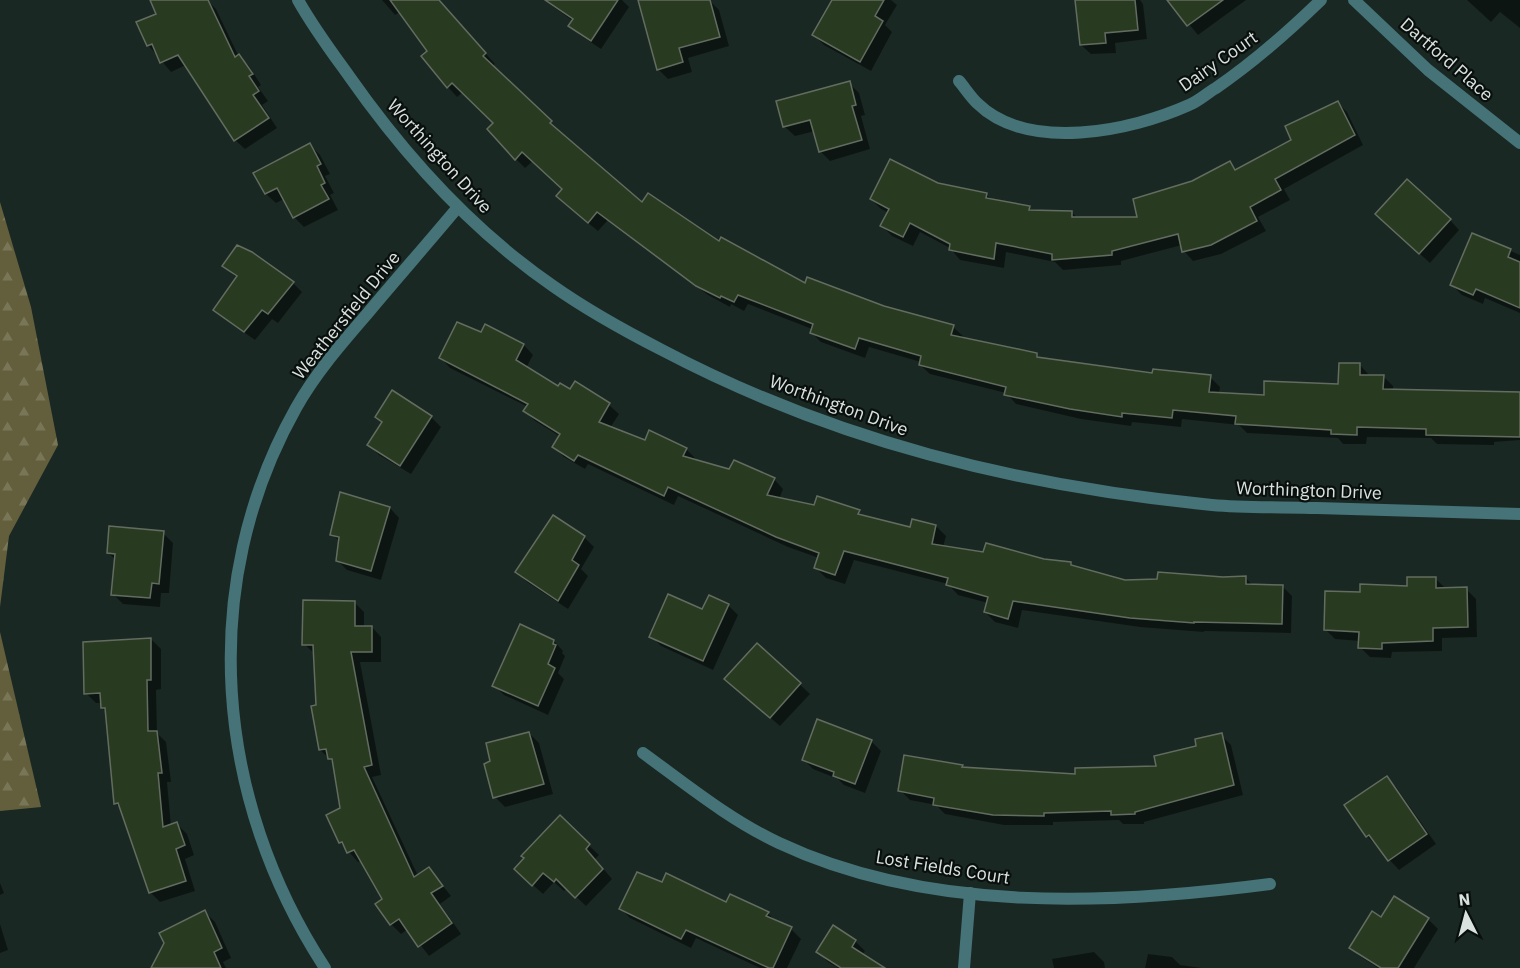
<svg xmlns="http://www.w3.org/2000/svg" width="1520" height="968" font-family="'IBM Plex Sans',sans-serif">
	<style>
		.forest { fill: url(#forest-firs) }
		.shadow { fill: #0007 }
		.building { fill: #283b20; stroke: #636c60; stroke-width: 1.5 }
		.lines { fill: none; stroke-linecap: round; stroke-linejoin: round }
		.street { stroke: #457378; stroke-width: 12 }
		.labels { text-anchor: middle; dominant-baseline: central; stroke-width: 4.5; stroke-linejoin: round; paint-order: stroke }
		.street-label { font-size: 18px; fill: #d9e2df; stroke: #090f0d }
	</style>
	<defs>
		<pattern id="forest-firs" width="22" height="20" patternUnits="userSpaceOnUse" patternTransform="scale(1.5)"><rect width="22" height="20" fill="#635f3c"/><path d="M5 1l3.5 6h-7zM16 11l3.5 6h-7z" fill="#797658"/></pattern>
	</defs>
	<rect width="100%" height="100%" fill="#1a2823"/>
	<g class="forest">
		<polygon points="0,202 31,307 58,445 9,536 0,607"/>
		<polygon points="0,632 41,807 0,811"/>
	</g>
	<g class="shadow">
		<polygon points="151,0 207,0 216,9 238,55 249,66 261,85 258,87 268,101 262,105 277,128 245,149 235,140 186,65 171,72 148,45 158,15"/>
		<polygon points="382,0 438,0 495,64 492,66 560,132 643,204 806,285 953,327 963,336 962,339 1037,355 1041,359 1154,374 1210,377 1220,387 1219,394 1265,396 1340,386 1360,365 1370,376 1383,376 1393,386 1393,390 1520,394 1520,440 1494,442 1494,445 1437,444 1431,438 1367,437 1366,444 1343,444 1338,438 1247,433 1239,425 1182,419 1181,427 1132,422 1131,426 1081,419 1016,404 1006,393 930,374 920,365 921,362 869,347 865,358 821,342 811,332 812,329 748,304 744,311 731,304 730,307 708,295 608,220 598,231 567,206 558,196 564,189 533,161 525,168 516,159 495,123 463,92 457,97 448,87 429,51 400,12 395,15"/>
		<polygon points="544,0 622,0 629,7 601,49 580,35 570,25 573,21"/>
		<polygon points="653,0 709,0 719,10 729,46 688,58 692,72 668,79 658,69"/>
		<polygon points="834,0 891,0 897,5 885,25 892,32 871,71 824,45 814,35"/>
		<polygon points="1077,0 1140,0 1143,4 1147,39 1115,43 1116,53 1091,54 1081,45"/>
		<polygon points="1169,0 1246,0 1198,35"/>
		<polygon points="1467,0 1520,0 1520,28 1500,12 1491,22"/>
		<polygon points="849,83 859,93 865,115 861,116 870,149 830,161 820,151 815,131 795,136 785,127"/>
		<polygon points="1338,103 1347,112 1363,145 1284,189 1290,200 1258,217 1266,231 1221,254 1193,261 1184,251 1182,245 1121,261 1121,265 1063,270 1055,262 1006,252 1004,268 960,260 950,248 920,232 913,246 892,236 882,226 889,213 881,209 871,199 938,185 986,194 993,201 1029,208 1033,212 1072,212 1077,218 1139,218 1193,182 1229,163 1237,170 1293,140"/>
		<polygon points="310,145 320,155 330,174 325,176 334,193 330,195 338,210 304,227 294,217 284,199 276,203 266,194"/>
		<polygon points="1450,220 1459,230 1430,263 1387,224"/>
		<polygon points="1473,235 1520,255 1520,313 1485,298 1483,304 1462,295 1452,285"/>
		<polygon points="224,266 293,283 302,292 278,323 272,319 255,340 225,319 215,310 237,278"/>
		<polygon points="486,326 524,345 533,355 526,368 558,388 571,392 576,384 609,405 619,414 610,428 646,441 686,449 696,459 695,461 730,471 774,479 783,489 779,499 815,507 859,512 864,517 911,529 936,526 946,536 943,547 1071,563 1075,568 1124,581 1245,577 1253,586 1282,586 1292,596 1291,633 1204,631 1204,632 1140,627 1022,610 1018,628 995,622 985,612 988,603 958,595 948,584 854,560 845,584 826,578 816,568 819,558 788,547 678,496 674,505 588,464 585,469 564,457 554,447 561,437 535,421 525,411 528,407 450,368 441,358 482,334"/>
		<polygon points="377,417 431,417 441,427 411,474 379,455 369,445 383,423"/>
		<polygon points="342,494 390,508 399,518 381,580 347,570 337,560 340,542 332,534"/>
		<polygon points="163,533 173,543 169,593 161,593 160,607 123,604 113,594 116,560 108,553"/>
		<polygon points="584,537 594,547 581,569 588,576 568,609 527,582 517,572"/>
		<polygon points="1435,578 1445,588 1466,589 1476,599 1477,637 1442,638 1442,651 1392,652 1391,658 1370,657 1360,647 1360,641 1335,639 1325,629 1361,594 1409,587"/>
		<polygon points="354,602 364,612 364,627 372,627 381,637 381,662 360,662 381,775 372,777 418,876 429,868 451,896 440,904 461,934 429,956 408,929 401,934 391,924 384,900 361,861 358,862 340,842 342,809 335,764 320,750 315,654 304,644"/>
		<polygon points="728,605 738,615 713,670 661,646 651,636 703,611"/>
		<polygon points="151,639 161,649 161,689 156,690 157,733 166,742 171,782 167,782 171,826 177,824 187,834 194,855 185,859 195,891 160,902 150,892 122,810 115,803 107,713 102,708 102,703 96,703 86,693"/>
		<polygon points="554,641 563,651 562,653 565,656 558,673 564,679 548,715 504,695 494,685"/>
		<polygon points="758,645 810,694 780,726 736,689"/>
		<polygon points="529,733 539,743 553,794 505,807 495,797"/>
		<polygon points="1221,735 1231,745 1243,795 1144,822 1144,824 1123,824 1119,820 1053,822 1053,825 1004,825 945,814 936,805 910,800 900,790 962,766 965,769 1076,775 1158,767"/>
		<polygon points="871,741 881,751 865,793 844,785 838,779 813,769 803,759"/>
		<polygon points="1387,778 1396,787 1436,844 1399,870 1367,836"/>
		<polygon points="560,818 599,855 595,859 612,879 586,906 567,888 564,891 554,882 543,894 526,879"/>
		<polygon points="0,883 4,893 0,895"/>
		<polygon points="1395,898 1428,919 1438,929 1414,968 1378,968 1361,957 1351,948 1382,919"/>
		<polygon points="726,904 768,913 777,923 791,929 801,939 787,968 760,968 696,938 691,948 630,918 620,908"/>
		<polygon points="205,912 215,922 231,958 223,962 226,968 156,968"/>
		<polygon points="0,924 8,950 0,953"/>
		<polygon points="834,928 855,941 865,951 862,955 882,968 838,968 828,962 818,952"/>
		<polygon points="1094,952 1104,962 1105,968 1054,968 1052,959"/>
		<polygon points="1148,954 1172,957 1180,965 1202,968 1145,968"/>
	</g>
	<g class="building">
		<polygon points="150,0 208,0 235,57 239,54 253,74 249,76 259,91 253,95 269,118 234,141 178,55 160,63 152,44 147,46 136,22 156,14"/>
		<polygon points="390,0 439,0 486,53 483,56 552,121 550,123 642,202 648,193 719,241 721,237 805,283 807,277 884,306 954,325 951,335 1037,353 1037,357 1152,373 1153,369 1211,375 1209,392 1264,395 1264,381 1338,384 1339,363 1360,363 1360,375 1384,375 1383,389 1520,392 1520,437 1426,435 1426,429 1357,427 1357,435 1331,434 1331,430 1235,424 1236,416 1173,410 1172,418 1122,413 1122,417 1070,409 1004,395 1006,387 919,365 921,356 859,338 855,349 810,333 813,324 738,295 734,302 721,296 720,298 696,286 597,212 588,223 556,196 562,189 522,152 515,160 487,129 493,123 452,83 447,88 421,56 427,51"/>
		<polygon points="545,0 618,0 591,41 568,26 573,19"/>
		<polygon points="638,0 710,0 720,37 679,48 683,62 657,70"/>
		<polygon points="832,0 884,0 875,16 883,21 860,62 812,35"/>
		<polygon points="1075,0 1135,0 1138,30 1105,33 1106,43 1080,45"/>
		<polygon points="1167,0 1223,0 1187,26"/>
		<polygon points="850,81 856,105 852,106 862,140 819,152 810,120 783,127 776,101"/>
		<polygon points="1338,101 1355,135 1275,179 1281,190 1250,207 1257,221 1211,245 1182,252 1178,234 1112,251 1112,255 1052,260 1052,254 996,243 994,259 949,250 950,244 910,223 903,237 880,226 889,209 870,199 890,159 938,183 987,193 986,198 1030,206 1029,210 1072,211 1072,217 1137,217 1133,199 1192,181 1230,161 1235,170 1291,140 1285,126"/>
		<polygon points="310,143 321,164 317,166 325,183 321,185 329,199 293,218 277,188 265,194 253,173"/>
		<polygon points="1407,179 1451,219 1419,254 1375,214"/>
		<polygon points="1472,233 1511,249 1508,257 1520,262 1520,308 1476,289 1473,295 1450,285"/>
		<polygon points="237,245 252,252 294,282 268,314 262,310 244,332 213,310 237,276 222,266"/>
		<polygon points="457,322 481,332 485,324 524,344 516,360 558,386 560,383 570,389 575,381 610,403 599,422 645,440 649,430 687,448 683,456 729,469 734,460 775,478 767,495 814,505 817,496 860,510 858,514 910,527 912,519 936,525 932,544 983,552 986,543 1044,559 1071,562 1071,565 1125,580 1157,579 1158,572 1223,577 1246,576 1246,584 1283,585 1282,624 1194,622 1194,623 1130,618 1013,601 1008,619 984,612 988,597 946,585 948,578 844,551 835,575 814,568 819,553 776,537 668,487 664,496 578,455 574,461 552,447 560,434 523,411 528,404 439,358"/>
		<polygon points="392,390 432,416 400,466 367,445 382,422 375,417"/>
		<polygon points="340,492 390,507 371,571 336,561 339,537 330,535"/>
		<polygon points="553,515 585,536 572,560 579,565 558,601 515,572"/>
		<polygon points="109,526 164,531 159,584 152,583 150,598 111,595 115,554 107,553"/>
		<polygon points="1407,577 1436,577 1436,588 1467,587 1468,627 1433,628 1433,641 1382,643 1382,649 1358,648 1359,632 1324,630 1325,591 1360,592 1360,584 1407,586"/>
		<polygon points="668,594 702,609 709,595 729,604 703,661 649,637"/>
		<polygon points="303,600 355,601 355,626 372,626 372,652 351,652 372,765 364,767 414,877 429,867 443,886 431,893 452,923 418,947 399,919 390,925 375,904 382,899 354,850 347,853 342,842 339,843 326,815 340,808 332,759 328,759 326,749 319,750 311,706 316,705 313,645 302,645"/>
		<polygon points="520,624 554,640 553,644 556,645 548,664 555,668 538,706 492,686"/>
		<polygon points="151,638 151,680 147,680 148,731 157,731 162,773 158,773 163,827 177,822 185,845 176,849 186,881 149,893 118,803 114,804 105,708 101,708 100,693 84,694 83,642"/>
		<polygon points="757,643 801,683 770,718 724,679"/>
		<polygon points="817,719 872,740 855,784 833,776 834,772 802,760"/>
		<polygon points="529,732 544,784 493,798 484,764 490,761 486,743"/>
		<polygon points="1222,733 1234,785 1135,812 1135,814 1111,815 1111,811 1044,813 1044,816 993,815 933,805 934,798 898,791 904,755 963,765 962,767 1075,774 1075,768 1156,766 1154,756 1196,746 1195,739"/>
		<polygon points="1387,776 1427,834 1388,861 1369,835 1366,837 1344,805"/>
		<polygon points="560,815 590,844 586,849 603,869 575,898 556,879 554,882 543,873 532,886 514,869 524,858 521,856"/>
		<polygon points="637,872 662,882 666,873 726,902 730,894 769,912 766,916 792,927 773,968 769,968 686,930 681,939 619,909"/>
		<polygon points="1394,896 1429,918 1398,968 1381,968 1349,948 1372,911 1381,917"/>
		<polygon points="205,910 222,948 214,952 221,968 151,968 164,943 159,933"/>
		<polygon points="833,925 856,940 852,947 885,968 841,968 816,952"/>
	</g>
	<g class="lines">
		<g class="street">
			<path d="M 298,0 C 313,27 331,51 349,76 C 405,156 472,230 553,286 C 587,310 625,331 662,350 C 835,441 1018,486 1212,505 C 1246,508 1282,507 1317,508 C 1384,510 1452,512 1520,514"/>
			<polyline points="1354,0 1428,70 1520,143"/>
			<path d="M 959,81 C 965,88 970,96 977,103 C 1028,153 1131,131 1189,105 C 1199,101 1207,93 1216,88 C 1254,62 1288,32 1321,0"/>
			<path d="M 643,753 C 687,785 730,820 779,843 C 928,913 1110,905 1270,884"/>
			<path d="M 325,968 C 215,800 196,586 296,408 C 315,374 341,344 367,314 C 397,278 428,243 458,207"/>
			<polyline points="964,968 970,893"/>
		</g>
	</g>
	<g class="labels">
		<g class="street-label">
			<text transform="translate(1447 59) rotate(41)">Dartford Place</text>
			<text transform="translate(1218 61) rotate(-35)">Dairy Court</text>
			<text transform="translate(440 156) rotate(48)">Worthington Drive</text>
			<text transform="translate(346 315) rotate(-51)">Weathersfield Drive</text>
			<text transform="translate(839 405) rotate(20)">Worthington Drive</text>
			<text transform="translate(1309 490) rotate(2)">Worthington Drive</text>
			<text transform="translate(943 867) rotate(9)">Lost Fields Court</text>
		</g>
	</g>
	<g transform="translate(1466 914) rotate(354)" stroke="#090f0d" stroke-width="4.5" paint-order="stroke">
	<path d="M0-4.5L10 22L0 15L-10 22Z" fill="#d9e2df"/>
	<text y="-9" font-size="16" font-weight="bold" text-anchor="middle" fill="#d9e2df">N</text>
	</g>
</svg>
